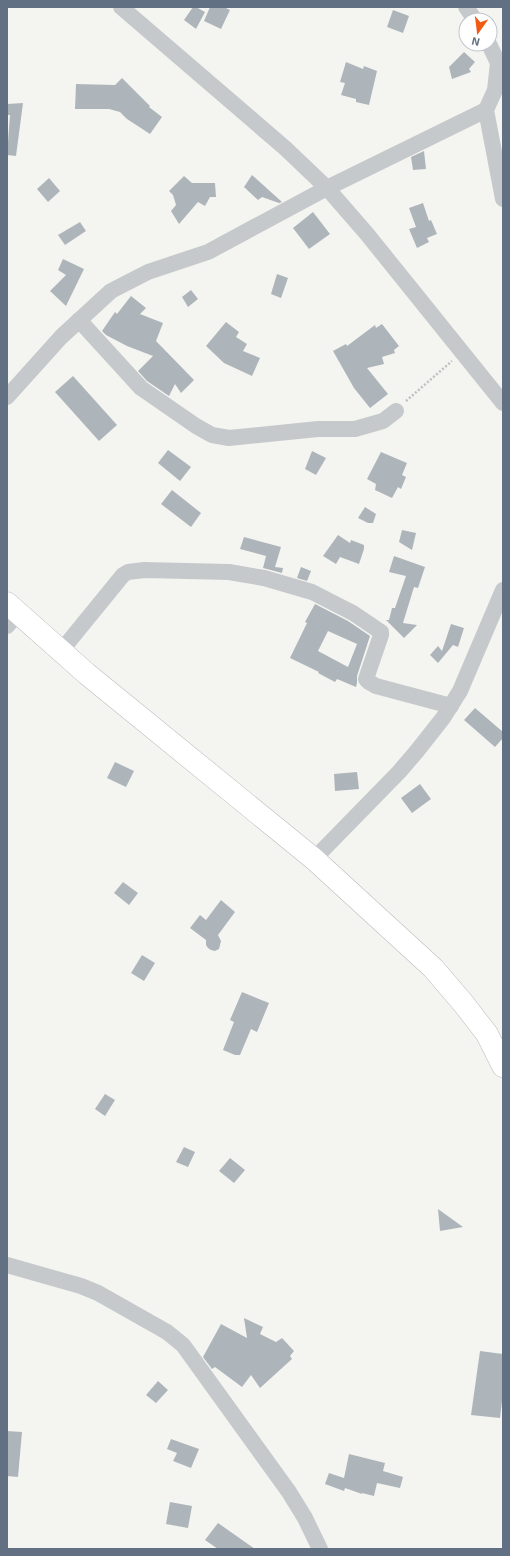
<svg xmlns="http://www.w3.org/2000/svg" width="510" height="1556" font-family="'Exo 2',sans-serif">
	<style>
		.building { fill: #aeb5ba; fill-rule: evenodd }
		.lines { fill: none; stroke-linecap: round; stroke-linejoin: round }
		.primary-casing { stroke: #b8bbbf; stroke-width: 23 }
		.path { stroke: #bfc0c2; stroke-width: 2.5; stroke-dasharray: 2 2; stroke-linecap: butt }
		.minor { stroke: #c6c9cc; stroke-width: 16 }
		.primary { stroke: #fff; stroke-width: 22 }
	</style>
	<rect width="100%" height="100%" fill="#f4f5f0"/>
	<g class="building">
		<polygon points="193,7 196,7 205,12 196,29 184,20"/>
		<polygon points="210,7 224,7 230,10 221,29 204,21"/>
		<polygon points="393,10 409,16 403,33 387,27"/>
		<polygon points="464,52 475,62 469,69 471,72 452,79 449,67"/>
		<polygon points="346,62 363,69 364,66 377,71 369,105 356,102 356,99 341,95 345,83 340,82"/>
		<polygon points="122,78 150,106 149,107 162,117 150,134 127,119 120,112 109,109 75,109 76,84 115,85"/>
		<polygon points="23,103 16,156 7,155 10,115 7,115 7,104"/>
		<polygon points="424,151 426,169 413,170 411,157"/>
		<polygon points="252,175 282,202 279,203 262,197 258,200 244,187"/>
		<polygon points="184,176 192,183 215,183 216,197 210,197 205,206 198,202 179,224 171,211 176,205 173,195 169,191"/>
		<polygon points="49,178 60,191 48,202 37,189"/>
		<polygon points="423,203 429,221 431,220 437,234 427,238 429,242 417,248 409,229 416,227 409,208"/>
		<polygon points="313,212 330,234 309,249 293,228"/>
		<polygon points="80,222 86,231 65,245 58,235"/>
		<polygon points="63,259 84,269 66,306 50,291 66,275 58,270"/>
		<polygon points="277,274 288,278 281,298 271,294"/>
		<polygon points="191,290 198,299 188,307 182,297"/>
		<polygon points="131,296 146,308 140,314 163,323 156,341 194,380 181,393 175,384 169,396 147,381 138,371 153,356 127,346 106,335 102,331 115,312 117,314"/>
		<polygon points="226,322 239,332 236,337 247,344 243,351 260,358 252,376 224,363 206,346"/>
		<polygon points="382,324 399,346 394,350 395,353 382,357 384,364 367,368 388,394 370,408 354,388 333,351 346,344 347,346 375,325 376,328"/>
		<polygon points="73,376 117,425 99,441 55,392"/>
		<polygon points="168,450 191,467 180,481 158,463"/>
		<polygon points="312,451 326,458 316,475 305,469"/>
		<polygon points="381,452 407,463 402,475 406,477 401,489 398,487 392,498 375,490 376,484 367,479"/>
		<polygon points="172,490 201,513 191,527 161,504"/>
		<polygon points="365,507 376,514 373,523 368,523 358,518"/>
		<polygon points="402,530 416,533 412,550 399,542"/>
		<polygon points="338,535 350,543 351,540 364,545 364,549 359,564 340,557 336,564 323,556"/>
		<polygon points="244,537 281,547 275,567 283,568 282,573 263,568 266,556 240,549"/>
		<polygon points="394,556 425,567 418,588 414,587 403,623 417,625 404,638 386,620 389,620 392,608 395,608 406,576 389,572"/>
		<polygon points="301,567 311,571 307,581 297,578"/>
		<path d="M 315,604 L 348,621 L 370,636 L 357,676 L 357,683 L 356,687 L 337,679 L 335,682 L 318,673 L 319,672 L 290,658 L 307,623 L 305,622 ZM 328,631 L 357,644 L 348,667 L 318,651 Z"/>
		<polygon points="451,624 464,628 458,647 453,645 438,663 430,655 438,646 442,651"/>
		<polygon points="475,708 503,732 503,738 495,747 464,720"/>
		<polygon points="115,762 134,771 126,787 107,778"/>
		<polygon points="357,772 359,789 335,791 334,774"/>
		<polygon points="420,784 431,799 412,813 401,798"/>
		<polygon points="123,882 138,893 129,905 114,893"/>
		<polygon points="221,900 235,912 218,935 221,941 219,949 215,951 211,950 208,948 206,945 206,940 190,928 200,915 206,920"/>
		<polygon points="142,955 155,963 144,981 131,973"/>
		<polygon points="242,992 269,1003 257,1032 251,1029 240,1055 235,1055 223,1050 234,1022 230,1020"/>
		<polygon points="105,1094 115,1100 105,1116 95,1109"/>
		<polygon points="184,1147 195,1152 188,1167 176,1162"/>
		<polygon points="230,1158 245,1170 234,1183 219,1171"/>
		<polygon points="438,1209 463,1227 440,1231"/>
		<polygon points="244,1318 263,1327 260,1334 276,1342 282,1338 294,1351 290,1356 292,1359 260,1388 251,1375 242,1387 215,1367 212,1369 203,1357 221,1324 247,1338"/>
		<polygon points="480,1351 503,1354 503,1393 500,1418 471,1415"/>
		<polygon points="158,1381 168,1390 156,1403 146,1395"/>
		<polygon points="7,1431 22,1432 18,1477 7,1476"/>
		<polygon points="171,1439 199,1449 191,1468 173,1461 177,1453 167,1449"/>
		<polygon points="349,1454 385,1463 383,1471 403,1477 400,1488 377,1483 374,1496 362,1493 362,1494 345,1488 344,1491 325,1484 329,1473 344,1478"/>
		<polygon points="170,1502 192,1506 188,1528 166,1524"/>
		<polygon points="218,1523 255,1549 218,1549 205,1540"/>
	</g>
	<g class="lines">
		<g class="primary-casing">
			<polyline id="primary" points="7,603 87,674 314,859 433,968 463,1003 487,1034 503,1066"/>
		</g>
		<polyline class="path" points="406,401 452,361"/>
		<g class="minor">
			<polyline points="121,7 285,148 327,188 367,234 503,403"/>
			<polyline points="466,7 475,20"/>
			<polyline points="489,44 498,63 495,90 486,110 503,199"/>
			<polyline points="79,320 141,388 196,426 212,435 229,438 318,429 355,429 383,421 396,411"/>
			<polyline points="7,397 61,337 111,291 148,272 208,252 327,188 486,110"/>
			<polyline points="7,626 18,613"/>
			<polyline points="61,651 123,575 128,572 144,570 229,572 264,578 312,592 353,613 381,632 381,635 366,679 369,682 376,686 451,706"/>
			<polyline points="314,859 399,772 417,751 443,718 460,691 503,590"/>
			<polyline points="7,1265 81,1286 98,1293 167,1332 183,1345 289,1492 305,1518 320,1549"/>
		</g>
		<use href="#primary" class="primary"/>
	</g>
	<rect width="510" height="1556" fill="none" stroke="#617183" stroke-width="16"/>
	<g transform="translate(478 32) rotate(194)"><circle r="19" fill="#ffffff" stroke="#c0c6cd"/>
	<path d="M0-3L7 15L0 10L-7 15Z" fill="#f15a13"/>
	<text y="-6" font-size="11" font-weight="bold" text-anchor="middle" fill="#617183">N</text>
	</g>
</svg>
